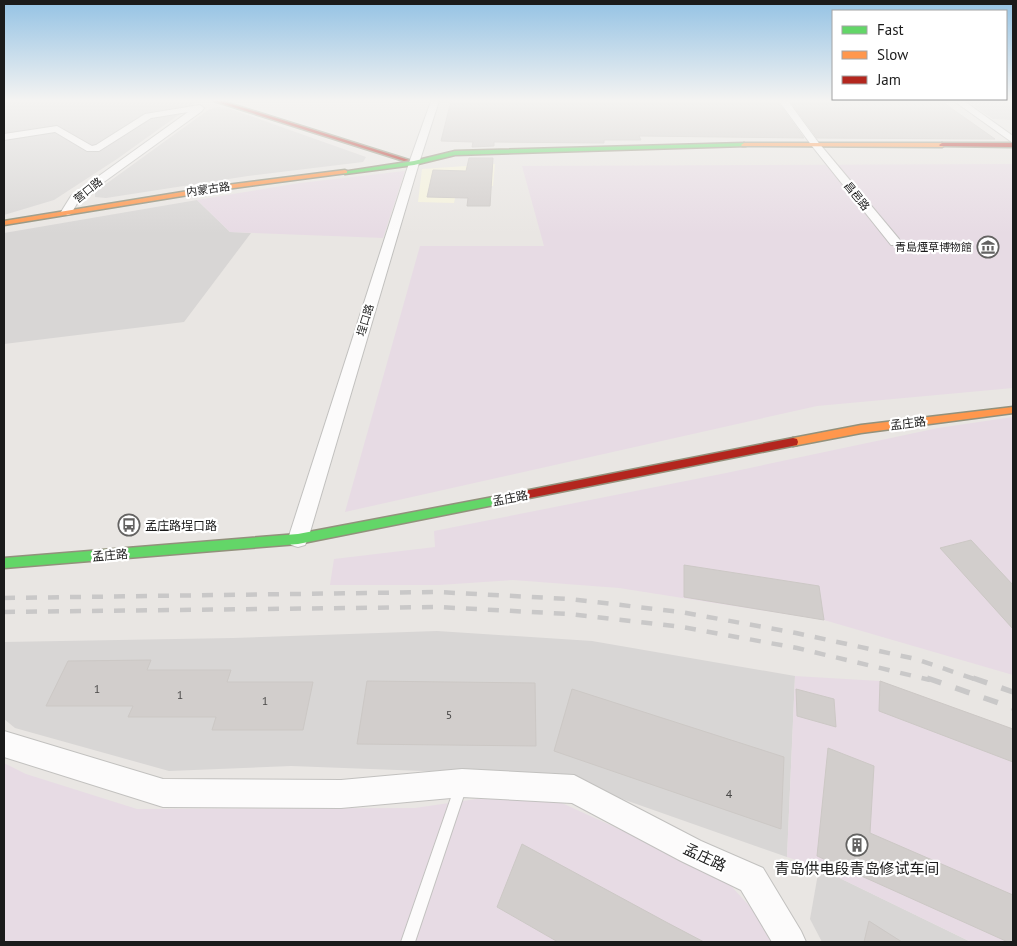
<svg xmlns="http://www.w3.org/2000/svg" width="1017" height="946" font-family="'PT Sans','Noto Sans SC',sans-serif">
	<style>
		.residential { fill: #d8d6d5 }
		.industrial { fill: #e7dbe4 }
		.education { fill: #f5f2dc }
		.building { fill: #d2cecc; stroke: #ccc8c5 }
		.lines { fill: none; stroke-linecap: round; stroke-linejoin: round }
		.lane-casing { stroke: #c2c1bf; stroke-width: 2 }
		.street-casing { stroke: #c2c1bf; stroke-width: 2 }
		.fast-casing { stroke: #92917c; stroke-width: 3 }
		.slow-casing { stroke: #92917c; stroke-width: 3 }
		.jam-casing { stroke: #92917c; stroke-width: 3 }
		.lane { fill: #fcfbfb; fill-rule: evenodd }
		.street { fill: #fcfbfb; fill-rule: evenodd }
		.fast { fill: #63d668; fill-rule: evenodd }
		.slow { fill: #ff974d; fill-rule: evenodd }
		.jam { fill: #b3261e; fill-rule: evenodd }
		.rail-far1 { stroke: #c9c8c8; stroke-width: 4.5; stroke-dasharray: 11 11; stroke-linecap: butt }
		.rail { stroke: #c9c8c8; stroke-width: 5.5; stroke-dasharray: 15 15; stroke-linecap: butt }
		.labels { text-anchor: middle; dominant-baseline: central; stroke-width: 4.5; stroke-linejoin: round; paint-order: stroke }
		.far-street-label { font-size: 11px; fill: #1b1b1b; stroke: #fff }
		.far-poi-label { font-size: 11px; fill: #1b1b1b; stroke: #fff; text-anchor: end }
		.street-label { font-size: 12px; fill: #1b1b1b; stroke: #fff }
		.poi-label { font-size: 12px; fill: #1b1b1b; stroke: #fff; text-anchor: start }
		.near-number-label { font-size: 12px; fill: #494847 }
		.near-street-label { font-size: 15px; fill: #1b1b1b; stroke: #fff }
		.near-poi-label { font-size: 15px; fill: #1b1b1b; stroke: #fff }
	</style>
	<rect width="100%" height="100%" fill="#e9e6e3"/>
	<g class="residential">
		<polygon points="4,101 198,101 117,159 54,200 4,215"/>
		<polygon points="966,101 1013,101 1013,120 993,119"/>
		<polygon points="218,107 228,108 366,157 363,162 248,176 106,198 95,197 95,193 106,184 208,110"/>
		<polygon points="197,200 230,232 251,233 184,322 4,344 4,233"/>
		<polygon points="437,631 592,641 795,676 787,857 557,776 291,766 169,771 15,728 4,719 4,642 233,638"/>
		<polygon points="819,868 971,942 822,942 810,919"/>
	</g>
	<g class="industrial">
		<polygon points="1013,164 1013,388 817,406 345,512 420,246 544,246 522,166"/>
		<polygon points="405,171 383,238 230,232 197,200 300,183"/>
		<polygon points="1013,417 1013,675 824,620 619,588 513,580 439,585 330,585 334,559 435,547 434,531 726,473 938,428"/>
		<polygon points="795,676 880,681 1013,729 1013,942 971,942 819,868 787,857"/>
		<polygon points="4,763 26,774 137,809 415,808 490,797 553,799 722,876 753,910 776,942 4,942"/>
	</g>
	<polygon class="education" points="495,164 493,186 458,185 454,203 418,202 422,169"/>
	<g class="building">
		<polygon points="451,101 777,101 804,138 639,136 641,140 604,140 604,143 599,143 494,142 494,146 472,147 473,142 441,141"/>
		<polygon points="790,101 941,101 995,139 817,138"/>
		<polygon points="469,158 493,158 490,206 467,206 468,198 427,197 433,170 466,171"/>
		<polygon points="971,540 1013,585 1013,629 940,548"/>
		<polygon points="684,565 819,586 824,620 684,597"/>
		<polygon points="151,660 147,670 231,670 227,682 313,682 303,730 212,730 216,717 128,717 133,706 46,706 68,661"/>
		<polygon points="367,681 535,683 536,746 357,744"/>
		<polygon points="880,681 1013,729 1013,762 879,711"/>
		<polygon points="572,689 784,757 781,829 554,751"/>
		<polygon points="796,689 834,699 836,727 797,716"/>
		<polygon points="828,748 874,766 870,833 1013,895 1013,942 1008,942 817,856"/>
		<polygon points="522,844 666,922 704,942 558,942 497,907"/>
		<polygon points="869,921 902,942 864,942"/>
	</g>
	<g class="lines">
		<g class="lane-casing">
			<polygon id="lane" points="461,780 466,781 467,786 415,942 401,942 455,786 456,781"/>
		</g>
		<g class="street-casing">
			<g id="street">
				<polygon points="431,101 439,101 419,163 308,539 305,545 298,547 291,545 288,539 409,163"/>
				<polygon points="779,101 788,101 818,142 899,239 901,242 899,245 891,245 812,146"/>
				<polygon points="954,101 964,101 1013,136 1013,143"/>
				<polygon points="200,105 204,108 202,111 79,200 71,214 67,215 61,212 71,196 188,112 151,118 99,151 87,151 55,132 4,140 4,134 57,126 92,146 96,145 145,114"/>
				<polygon points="4,731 163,779 341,780 462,769 574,775 701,841 763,868 801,931 806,942 772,942 741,890 681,861 572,803 462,797 341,808 163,807 4,757"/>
			</g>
		</g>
		<g class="fast-casing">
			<g id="fast">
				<polygon points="744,143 747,145 746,146 455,155 414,165 345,174 342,172 414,161 455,151"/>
				<polygon points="509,494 513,495 515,498 513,501 509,502 298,544 4,568 4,558 298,534"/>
			</g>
		</g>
		<g class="slow-casing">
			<g id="slow">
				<polygon points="744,143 942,143 945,145 942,147 742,146 741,145"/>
				<polygon points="345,170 347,171 347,173 219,190 4,225 4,221 219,186"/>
				<polygon points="1013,407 1013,413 861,433 793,446 788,442 793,438 861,425"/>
			</g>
		</g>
		<g class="jam-casing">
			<g id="jam">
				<polygon points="214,101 222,101 409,160 404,161"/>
				<polygon points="942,143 1013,143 1013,147 940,146 939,145"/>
				<polygon points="793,438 797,439 798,442 797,445 509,502 505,501 503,498 505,495 509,494"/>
			</g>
		</g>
		<use href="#lane" class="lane"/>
		<use href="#street" class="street"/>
		<use href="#fast" class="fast"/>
		<use href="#slow" class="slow"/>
		<use href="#jam" class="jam"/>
		<g class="rail-far1">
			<polyline points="4,598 438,592 569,599 681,612 796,633 916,659 977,680"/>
			<polyline points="4,612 437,607 569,614 682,627 797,648 930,680"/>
		</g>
		<g class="rail">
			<polyline points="927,678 1013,708"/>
			<polyline points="973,678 1013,692"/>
		</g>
	</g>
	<linearGradient id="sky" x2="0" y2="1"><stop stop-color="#94c2e4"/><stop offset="0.43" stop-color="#f5f4f2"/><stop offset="1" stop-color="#f5f4f2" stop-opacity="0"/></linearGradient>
	<rect width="1017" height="234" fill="url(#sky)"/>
	<defs>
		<g id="museum-ring" transform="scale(1.125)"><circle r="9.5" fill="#fff" stroke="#636261" stroke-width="1.5"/><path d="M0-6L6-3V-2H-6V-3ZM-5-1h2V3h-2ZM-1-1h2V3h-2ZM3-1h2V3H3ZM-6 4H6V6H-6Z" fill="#636261"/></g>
		<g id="bus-ring" transform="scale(1.125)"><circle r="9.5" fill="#fff" stroke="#636261" stroke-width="1.5"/><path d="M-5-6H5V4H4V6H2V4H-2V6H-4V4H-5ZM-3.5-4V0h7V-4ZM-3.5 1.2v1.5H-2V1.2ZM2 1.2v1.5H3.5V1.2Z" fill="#636261"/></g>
		<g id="building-ring" transform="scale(1.125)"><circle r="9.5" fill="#fff" stroke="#636261" stroke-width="1.5"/><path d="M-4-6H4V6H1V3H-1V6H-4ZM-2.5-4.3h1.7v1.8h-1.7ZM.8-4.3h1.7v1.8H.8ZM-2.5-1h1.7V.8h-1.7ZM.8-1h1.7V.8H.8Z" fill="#636261"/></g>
	</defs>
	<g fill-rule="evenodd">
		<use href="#museum-ring" x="988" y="247"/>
		<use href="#bus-ring" x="129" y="525"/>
		<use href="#building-ring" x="857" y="845"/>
	</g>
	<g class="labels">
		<g class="far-street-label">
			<text transform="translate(208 189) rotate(-8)">内蒙古路</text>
			<text transform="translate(88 190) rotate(-39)">营口路</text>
			<text transform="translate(857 196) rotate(51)">昌邑路</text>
			<text transform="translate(365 320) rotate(-73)">埕口路</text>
		</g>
		<g class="far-poi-label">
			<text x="972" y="247">青島煙草博物館</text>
		</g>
		<g class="street-label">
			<text transform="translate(908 423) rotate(-7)">孟庄路</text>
			<text transform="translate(510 498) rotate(-11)">孟庄路</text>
			<text transform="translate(110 555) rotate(-5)">孟庄路</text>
		</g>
		<g class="poi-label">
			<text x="145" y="525">孟庄路埕口路</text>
		</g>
		<g class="near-number-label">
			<text x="97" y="688">1</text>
			<text x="180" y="694">1</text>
			<text x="265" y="700">1</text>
			<text x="449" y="714">5</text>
			<text x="729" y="793">4</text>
		</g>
		<g class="near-street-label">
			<text transform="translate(705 857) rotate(25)">孟庄路</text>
		</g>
		<g class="near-poi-label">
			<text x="857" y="868">青岛供电段青岛修试车间</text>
		</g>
	</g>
	<rect width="1017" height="946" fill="none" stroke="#1b1b1b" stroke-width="10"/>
	<rect x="832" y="10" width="175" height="90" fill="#ffffff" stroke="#a4a4a4"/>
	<rect x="842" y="26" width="25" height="8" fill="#63d668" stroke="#a4a4a4"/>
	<text x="877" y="35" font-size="15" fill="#1b1b1b">Fast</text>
	<rect x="842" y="51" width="25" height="8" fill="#ff974d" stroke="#a4a4a4"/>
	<text x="877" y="60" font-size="15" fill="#1b1b1b">Slow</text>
	<rect x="842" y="76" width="25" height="8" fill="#b3261e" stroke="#a4a4a4"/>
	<text x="877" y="85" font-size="15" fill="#1b1b1b">Jam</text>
</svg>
